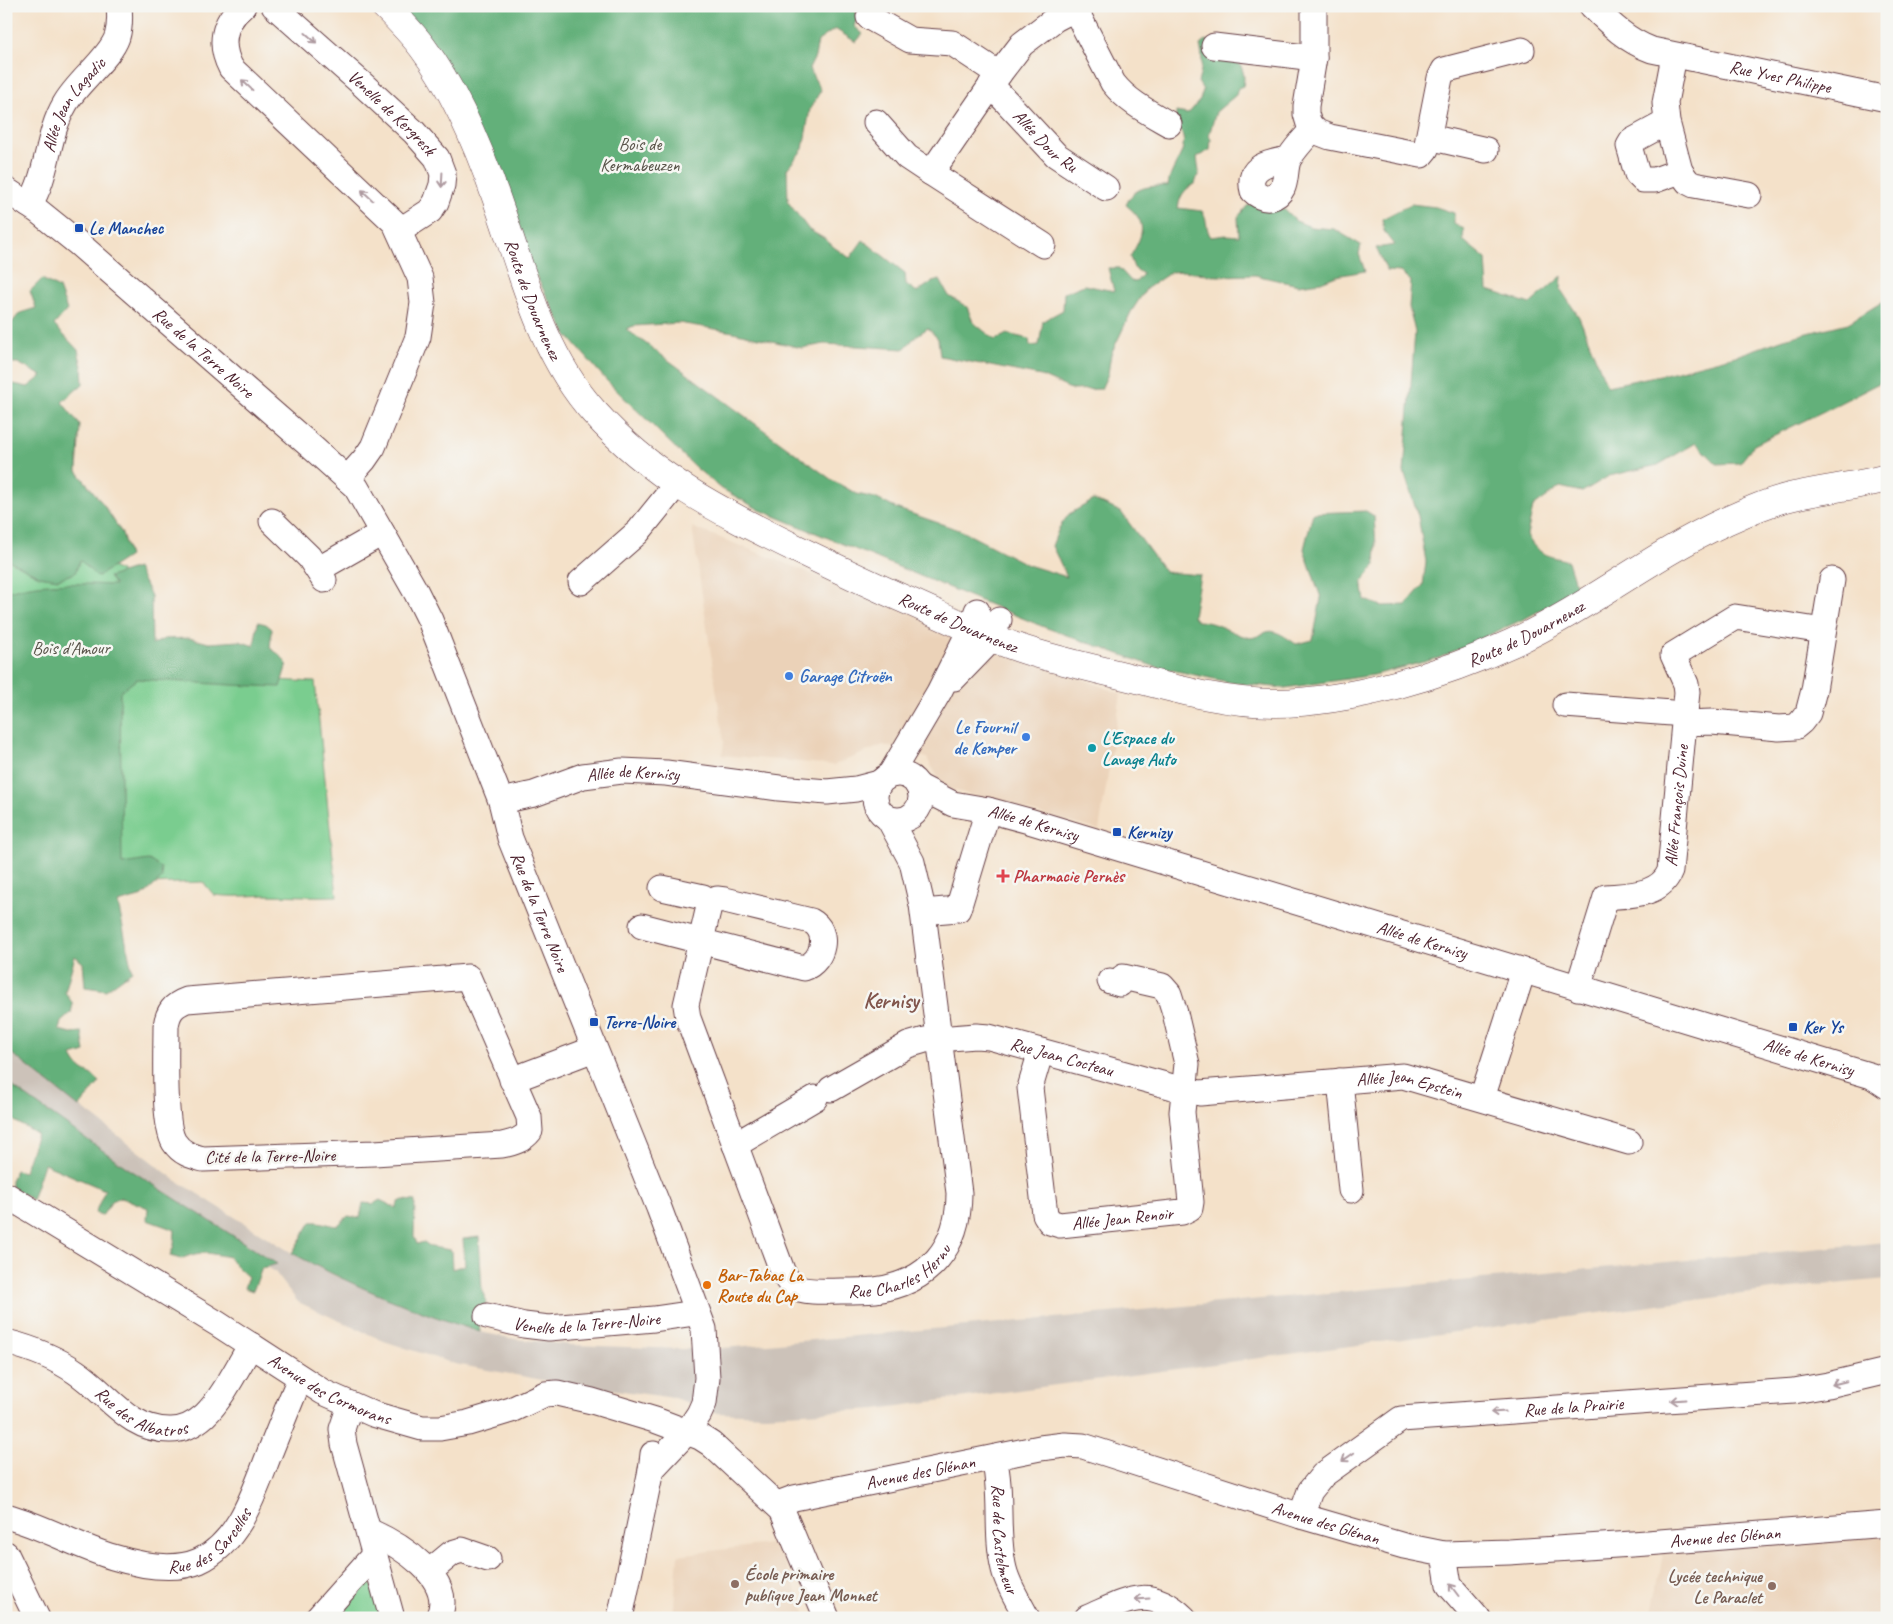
<svg xmlns="http://www.w3.org/2000/svg" width="1893" height="1624" font-family="Caveat,sans-serif">
	<style>
		.built { fill: #ebd2b8 }
		.industrial { fill: #ccc2b9 }
		.green { fill: #7acd8f; stroke: #62765d }
		.forest { fill: #63b07a; stroke: #566852 }
		.lines { fill: none; stroke-linecap: round; stroke-linejoin: round }
		.minor-casing { stroke: #643c43; stroke-width: 27 }
		.major-casing { stroke: #643c43; stroke-width: 29 }
		.minor { stroke: #fff; stroke-width: 25 }
		.major { stroke: #fff; stroke-width: 28 }
		.oneway { stroke: #ae9aa0 }
		.transit-dot { fill: #1a4fb4; stroke: #f6f6f2; stroke-width: 2 }
		.shop-dot { fill: #3f7fe0; stroke: #f6f6f2; stroke-width: 2 }
		.culture-dot { fill: #0f9aa8; stroke: #f6f6f2; stroke-width: 2 }
		.health-dot { fill: #e0444e; stroke: #f6f6f2; stroke-width: 2 }
		.food-dot { fill: #e8710a; stroke: #f6f6f2; stroke-width: 2 }
		.education-dot { fill: #8d6e63; stroke: #f6f6f2; stroke-width: 2 }
		.labels { text-anchor: middle; dominant-baseline: central; stroke-width: 5; stroke-linejoin: round; paint-order: stroke }
		.street-label { font-size: 18px; fill: #4a1f2b; stroke: #f6f6f2 }
		.park-label { font-size: 18px; fill: #585349; stroke: #f6f6f2 }
		.transit-label { font-size: 18px; font-weight: bold; fill: #164399; stroke: #f6f6f2; text-anchor: start }
		.shop-label { font-size: 18px; font-weight: bold; fill: #366cbe; stroke: #f6f6f2; text-anchor: start }
		.culture-label { font-size: 18px; font-weight: bold; fill: #0d838f; stroke: #f6f6f2; text-anchor: start }
		.health-label { font-size: 18px; font-weight: bold; fill: #be3a42; stroke: #f6f6f2; text-anchor: start }
		.food-label { font-size: 18px; font-weight: bold; fill: #c56008; stroke: #f6f6f2; text-anchor: start }
		.education-label { font-size: 18px; font-weight: bold; fill: #785e54; stroke: #f6f6f2; text-anchor: start }
		.district-label { font-size: 22px; font-weight: bold; fill: #81554c; stroke: #f6f6f2 }
	</style>
	<rect width="100%" height="100%" fill="#f6f6f2"/>
	<filter id="ink" filterUnits="userSpaceOnUse"><feTurbulence type="fractalNoise" baseFrequency=".02" numOctaves="2"/><feDisplacementMap in="SourceGraphic" scale="10" xChannelSelector="R" yChannelSelector="G"/><feConvolveMatrix kernelMatrix="1 2 1 2 8 2 1 2 1" color-interpolation-filters="sRGB"/></filter>
	<filter id="wash" filterUnits="userSpaceOnUse"><feTurbulence type="fractalNoise" baseFrequency=".0096" numOctaves="4" result="noise"/><feDisplacementMap in="SourceGraphic" scale="20" xChannelSelector="R" yChannelSelector="G"/><feGaussianBlur stdDeviation="1.12" result="paint"/><feColorMatrix in="noise" values="0 0 0 0 0 0 0 0 0 0 0 0 0 0 0 0 0 1.4 0 .05"/><feComposite in="paint" operator="in"/></filter>
	<g filter="url(#wash)">
		<rect width="100%" height="100%" fill="#f4e1c9"/>
		<g class="built">
			<polygon points="692,527 1121,694 1099,830 943,787 927,758 883,745 834,765 722,755 724,742"/>
			<polygon points="1887,1536 1887,1618 1651,1618 1663,1554"/>
			<polygon points="777,1543 807,1618 673,1618 678,1555"/>
		</g>
		<polygon class="industrial" points="6,1049 174,1179 292,1253 335,1276 435,1317 480,1332 515,1339 572,1345 681,1349 713,1349 1887,1242 1887,1279 1780,1289 876,1409 766,1415 718,1413 674,1398 543,1380 455,1364 384,1341 298,1302 275,1272 244,1255 6,1084"/>
		<g class="green">
			<path d="M 6,526 L 121,571 L 115,672 L 315,682 L 337,896 C 313,897 289,895 265,895 C 248,896 231,897 214,895 L 203,882 L 150,884 L 122,887 L 6,761 Z"/>
			<polygon points="370,1580 383,1618 338,1618"/>
		</g>
		<g class="forest">
			<path d="M 395,6 L 853,6 L 858,16 L 854,26 L 863,34 L 856,42 L 835,29 L 818,41 L 815,57 L 809,69 L 821,90 L 810,109 L 803,149 L 787,169 L 788,202 L 809,230 L 825,239 L 835,248 L 850,258 L 863,240 L 905,273 L 906,284 L 917,292 L 932,282 L 940,280 L 949,296 L 967,307 L 973,322 L 995,340 L 1007,334 L 1029,339 L 1030,346 L 1039,345 L 1043,321 L 1063,310 L 1064,293 L 1084,285 L 1114,291 L 1108,268 L 1119,268 L 1131,281 L 1136,282 L 1143,274 L 1134,268 L 1130,257 C 1143,235 1149,223 1126,205 C 1134,186 1149,186 1168,186 C 1170,164 1196,146 1176,125 L 1176,112 L 1188,114 L 1200,100 L 1203,90 L 1198,82 C 1202,70 1203,57 1200,45 L 1206,40 C 1225,51 1249,61 1243,86 L 1238,88 L 1236,95 L 1216,112 L 1209,135 L 1211,139 L 1210,150 L 1197,157 L 1199,172 L 1195,184 C 1184,189 1180,196 1178,208 L 1202,211 C 1208,219 1205,229 1211,237 L 1226,235 L 1239,236 L 1238,217 L 1247,206 L 1256,202 L 1285,210 L 1296,221 L 1311,227 L 1334,229 L 1361,245 L 1359,254 L 1365,271 L 1336,276 L 1321,282 L 1298,285 L 1255,275 L 1217,276 L 1184,271 L 1171,272 L 1146,289 L 1131,312 L 1111,354 L 1108,374 L 1101,389 L 1073,390 L 1041,376 L 940,356 L 938,339 L 928,328 L 916,336 L 904,349 L 825,344 L 802,348 L 733,332 L 679,323 L 634,326 L 626,329 L 832,480 L 857,494 L 875,498 L 895,508 L 962,531 L 1028,565 L 1067,577 L 1052,546 L 1059,528 L 1069,514 L 1094,500 L 1121,512 L 1165,572 L 1200,575 L 1193,616 L 1197,621 C 1215,621 1229,632 1246,637 C 1257,641 1265,628 1275,632 C 1282,634 1290,640 1296,644 L 1313,640 L 1321,598 L 1304,549 L 1313,513 L 1366,511 L 1374,516 L 1376,546 L 1375,566 L 1362,582 L 1365,600 L 1382,606 L 1406,605 L 1423,585 L 1426,562 L 1418,516 L 1404,472 L 1415,332 L 1409,307 L 1411,281 L 1400,272 L 1387,271 L 1376,248 L 1395,245 L 1384,231 L 1382,219 L 1411,204 L 1436,207 L 1454,213 L 1454,224 L 1464,229 L 1463,240 L 1486,259 L 1488,290 L 1530,304 L 1562,276 L 1561,290 L 1579,317 L 1607,386 L 1665,374 L 1739,355 L 1784,339 L 1848,323 L 1887,299 L 1887,379 L 1824,411 L 1754,445 L 1740,463 L 1717,464 L 1696,443 L 1658,465 L 1609,476 L 1582,492 L 1560,487 L 1533,507 L 1527,535 C 1537,555 1547,555 1568,561 L 1576,587 L 1554,603 L 1526,618 L 1439,658 L 1374,675 L 1285,688 L 1233,683 L 1153,666 L 1044,627 L 760,510 L 722,489 L 696,468 L 607,381 L 567,335 Z"/>
			<polygon points="42,279 59,288 67,310 54,325 78,350 82,367 83,384 62,402 80,425 77,471 103,504 122,533 129,556 97,577 80,560 75,573 58,579 39,576 8,560 6,556 6,385 14,384 28,387 42,376 18,363 8,363 8,327 20,313 36,308 30,291"/>
			<path d="M 137,568 L 151,596 L 152,645 L 164,639 L 189,638 L 209,643 L 239,641 L 254,646 L 258,622 L 266,624 L 272,629 L 270,648 L 280,655 L 287,664 L 280,687 L 230,685 L 137,679 L 120,692 L 122,864 L 149,860 L 161,868 L 162,878 L 143,896 L 118,903 L 132,971 L 106,990 L 85,987 L 83,963 L 75,956 L 65,992 L 73,1004 L 71,1013 L 61,1022 L 59,1030 L 71,1033 L 82,1032 L 85,1052 L 72,1056 C 81,1075 88,1069 100,1082 L 79,1107 L 6,1049 L 6,592 C 40,580 79,584 115,585 L 109,577 Z"/>
			<path d="M 6,1082 L 126,1167 L 277,1264 L 262,1268 L 253,1291 L 244,1288 L 248,1277 L 236,1266 L 229,1257 C 207,1253 201,1250 181,1259 L 170,1256 L 174,1245 L 175,1230 L 147,1220 L 148,1208 L 121,1197 L 112,1201 L 102,1216 L 95,1213 L 105,1190 L 44,1164 L 32,1200 L 11,1186 L 11,1180 L 16,1170 L 24,1172 L 37,1134 L 6,1116 Z"/>
			<path d="M 380,1200 L 396,1208 L 399,1202 L 403,1200 L 415,1201 L 414,1236 L 417,1244 L 424,1242 L 431,1247 L 451,1250 L 452,1269 L 465,1265 L 463,1239 L 479,1237 L 482,1291 L 487,1302 L 478,1312 L 480,1332 C 415,1311 352,1286 292,1253 L 311,1222 C 321,1221 328,1225 337,1226 L 348,1216 L 360,1218 L 363,1203 L 373,1204 Z"/>
		</g>
	</g>
	<g filter="url(#ink)">
		<g class="lines">
			<g class="minor-casing">
				<g id="minor">
					<path d="M 243,6 C 222,23 219,45 231,68 L 395,223 L 420,278 L 423,303 L 418,337 L 373,447 L 364,460 L 347,479"/>
					<path id="s1" d="M 274,6 L 360,82 L 414,132 L 437,158 L 443,174 L 442,185 L 436,202 L 430,211 L 399,231"/>
					<polyline points="1314,6 1314,58 1306,106 1306,114 1309,124 1317,132 1330,137 1421,155 1426,149 1440,78 1444,70 1522,50"/>
					<path id="s2" d="M 1592,6 C 1610,24 1627,41 1652,50 L 1887,99"/>
					<path d="M 1075,9 L 1113,83 C 1128,102 1148,112 1169,124"/>
					<polyline points="869,17 910,40 952,43 999,74"/>
					<polyline points="1214,46 1314,58"/>
					<path id="s3" d="M 991,85 L 1056,155 L 1106,188"/>
					<polyline points="876,122 907,157 931,173"/>
					<polyline points="1667,122 1680,171 1655,180 1643,180 1637,174 1629,146 1632,141 1667,122 1665,103 1674,56"/>
					<polyline points="1429,137 1486,150"/>
					<path d="M 1288,159 C 1270,162 1246,166 1253,191 C 1257,195 1263,199 1270,198 C 1291,193 1282,168 1290,157 C 1296,147 1305,138 1313,129"/>
					<polyline points="1680,171 1688,182 1694,185 1749,195"/>
					<path id="s4" d="M 6,190 L 38,211 L 79,244 L 315,450 L 356,487 L 416,592 L 430,620 L 501,801 L 510,838 L 659,1208 L 704,1329 L 707,1378 L 704,1403 L 699,1414 L 687,1432 L 651,1470"/>
					<path id="s5" d="M 29,205 C 49,175 46,136 65,104 C 77,82 110,58 117,37 C 120,27 120,16 119,6"/>
					<polyline points="1043,245 931,173 999,74 1022,44 1055,19 1080,6"/>
					<polyline points="272,521 309,557 324,580"/>
					<polyline points="319,569 382,533"/>
					<polyline points="581,582 638,532 676,485"/>
					<polyline points="954,678 986,645 999,620"/>
					<polyline points="1565,705 1685,714"/>
					<polyline points="1685,723 1712,722 1779,728 1795,727 1801,722 1808,713 1814,690 1832,580"/>
					<circle cx="898" cy="797" r="23"/>
					<polyline points="890,775 939,692 971,628 977,611"/>
					<path id="s6" d="M 918,786 L 953,804 L 988,810 L 1029,821 L 1845,1068 L 1872,1076 L 1887,1086"/>
					<path id="s7" d="M 501,801 L 534,794 L 583,776 L 622,771 L 666,773 L 779,788 L 827,792 L 856,789 L 879,783"/>
					<polyline points="662,888 703,897 710,902"/>
					<polyline points="934,911 958,909 988,810"/>
					<path id="s8" d="M 642,926 L 804,968 C 824,961 830,931 811,921 L 725,900 L 717,899 L 710,902 L 686,1005 L 688,1018 L 783,1273 C 786,1278 790,1284 795,1287 C 805,1293 829,1291 841,1291 C 852,1291 864,1291 875,1290 C 929,1283 959,1247 959,1193 L 922,905 L 912,862 L 889,819"/>
					<path d="M 468,977 L 529,1117 L 530,1131 C 523,1140 513,1143 502,1145 L 374,1153 L 203,1159 C 191,1156 181,1153 174,1142 C 163,1124 166,1051 166,1026 C 168,1012 173,1005 187,1000 Z"/>
					<path id="s9" d="M 1578,988 L 1606,897 C 1629,895 1660,896 1670,871 L 1687,692 L 1686,684 L 1673,655 L 1735,617 L 1823,631"/>
					<path id="s10" d="M 1041,1051 L 1030,1088 L 1045,1214 L 1050,1222 L 1060,1225 L 1182,1212 L 1190,1208 L 1191,1202 L 1182,1112 L 1187,1064 L 1175,1013 L 1169,994 L 1162,986 L 1123,977 L 1120,984 L 1110,981"/>
					<polyline points="512,1080 594,1049"/>
					<polyline points="1340,1081 1351,1190"/>
					<path id="s11" d="M 831,1089 L 908,1045 L 925,1040 L 976,1036 L 989,1037 L 1184,1090 L 1200,1093 L 1403,1076 L 1629,1142"/>
					<polyline points="1482,1098 1523,971"/>
					<polyline points="735,1145 815,1098"/>
					<path id="s12" d="M 6,1195 L 218,1324 L 323,1392 L 373,1414 L 422,1428 L 440,1428 L 468,1423 L 511,1410 L 545,1394 L 557,1393 L 592,1401 L 655,1420 L 700,1437 L 711,1444 L 782,1510 L 827,1618"/>
					<path id="s13" d="M 487,1316 L 524,1325 L 549,1328 L 654,1319 L 688,1314"/>
					<path id="s14" d="M 6,1342 C 30,1348 56,1358 76,1372 C 108,1393 128,1431 171,1430 C 184,1430 195,1424 205,1415 C 222,1399 238,1366 251,1345"/>
					<polyline points="350,1405 342,1429 344,1444 392,1618"/>
					<path id="s15" d="M 994,1458 C 1003,1494 995,1532 1004,1569 C 1008,1586 1019,1602 1027,1618"/>
					<path id="s16" d="M 778,1504 L 794,1498 L 1040,1448 L 1065,1445 L 1083,1446 L 1301,1516 L 1404,1546 L 1444,1554 L 1509,1552 L 1647,1543 L 1887,1524"/>
					<path id="s17" d="M 6,1516 C 43,1526 76,1546 113,1557 C 139,1565 173,1572 199,1561 C 240,1542 255,1490 270,1452 C 280,1427 290,1402 300,1378"/>
					<path id="s18" d="M 1301,1516 L 1310,1491 L 1323,1475 L 1401,1419 L 1794,1391 L 1828,1385 L 1887,1371"/>
					<path d="M 369,1531 C 398,1544 458,1579 438,1618"/>
					<polyline points="6,1554 37,1618"/>
					<polyline points="1444,1554 1449,1585 1478,1618"/>
					<polyline points="429,1572 452,1553 462,1550 488,1559"/>
					<polyline points="318,1618 375,1554"/>
					<polyline points="620,1618 651,1470 653,1454"/>
					<path d="M 1087,1618 C 1126,1601 1148,1584 1184,1618"/>
				</g>
			</g>
			<g class="major-casing">
				<g id="major">
					<path id="s19" d="M 385,6 C 398,19 412,33 423,48 C 456,92 479,148 497,200 C 523,273 541,353 594,412 C 653,478 718,510 795,548 C 832,566 869,584 906,600 C 943,616 980,635 1019,648 C 1057,661 1098,669 1137,679 C 1183,691 1228,703 1276,703 C 1352,702 1443,675 1512,643 C 1586,609 1650,556 1724,522 C 1746,512 1770,501 1794,496 C 1825,489 1856,486 1887,478"/>
				</g>
			</g>
			<use href="#minor" class="minor"/>
			<use href="#major" class="major"/>
		</g>
		<defs><path id="oneway-shaft" d="M-6 0H5M1.5-3L5.5 0L1.5 3" fill="none" stroke-width="1.6" stroke-linecap="round" stroke-linejoin="round" transform="scale(1.25)"/></defs>
		<g class="oneway">
			<use href="#oneway-shaft" transform="translate(311 38) rotate(42)"/>
			<use href="#oneway-shaft" transform="translate(247 85) rotate(-137)"/>
			<use href="#oneway-shaft" transform="translate(442 180) rotate(93)"/>
			<use href="#oneway-shaft" transform="translate(367 195) rotate(-137)"/>
			<use href="#oneway-shaft" transform="translate(1839 1383) rotate(167)"/>
			<use href="#oneway-shaft" transform="translate(1678 1400) rotate(176)"/>
			<use href="#oneway-shaft" transform="translate(1498 1412) rotate(176)"/>
			<use href="#oneway-shaft" transform="translate(1348 1457) rotate(145)"/>
			<use href="#oneway-shaft" transform="translate(1454 1590) rotate(-127)"/>
			<use href="#oneway-shaft" transform="translate(1142 1599) rotate(176)"/>
		</g>
	</g>
	<g class="transit-dot">
		<rect x="74" y="223" width="10" height="10" rx="2.5"/>
		<rect x="1112" y="827" width="10" height="10" rx="2.5"/>
		<rect x="589" y="1017" width="10" height="10" rx="2.5"/>
		<rect x="1788" y="1022" width="10" height="10" rx="2.5"/>
	</g>
	<g class="shop-dot">
		<circle cx="789" cy="676" r="5"/>
		<circle cx="1026" cy="737" r="5"/>
	</g>
	<circle class="culture-dot" cx="1092" cy="748" r="5"/>
	<path class="health-dot" d="M1000.5 868.5h5v5h5v5h-5v5h-5v-5h-5v-5h5z"/>
	<circle class="food-dot" cx="707" cy="1285" r="5"/>
	<g class="education-dot">
		<circle cx="735" cy="1584" r="5"/>
		<circle cx="1772" cy="1586" r="5"/>
	</g>
	<g class="labels">
		<g class="street-label">
			<text stroke="none"><textPath href="#s2" startOffset="206">Rue Yves Philippe</textPath></text>
			<text stroke="none"><textPath href="#s5" startOffset="111">Allée Jean Lagadic</textPath></text>
			<text stroke="none"><textPath href="#s1" startOffset="159">Venelle de Kergresk</textPath></text>
			<text stroke="none"><textPath href="#s3" startOffset="78">Allée Dour Ru</textPath></text>
			<text stroke="none"><textPath href="#s19" startOffset="332">Route de Douarnenez</textPath></text>
			<text stroke="none"><textPath href="#s4" startOffset="256">Rue de la Terre Noire</textPath></text>
			<text stroke="none"><textPath href="#s19" startOffset="885">Route de Douarnenez</textPath></text>
			<text stroke="none"><textPath href="#s19" startOffset="1476">Route de Douarnenez</textPath></text>
			<text stroke="none"><textPath href="#s7" startOffset="136">Allée de Kernisy</textPath></text>
			<text stroke="none"><textPath href="#s9" startOffset="234">Allée François Duine</textPath></text>
			<text stroke="none"><textPath href="#s6" startOffset="122">Allée de Kernisy</textPath></text>
			<text stroke="none"><textPath href="#s4" startOffset="924">Rue de la Terre Noire</textPath></text>
			<text stroke="none"><textPath href="#s6" startOffset="528">Allée de Kernisy</textPath></text>
			<text stroke="none"><textPath href="#s11" startOffset="246">Rue Jean Cocteau</textPath></text>
			<text stroke="none"><textPath href="#s6" startOffset="932">Allée de Kernisy</textPath></text>
			<text stroke="none"><textPath href="#s11" startOffset="600">Allée Jean Epstein</textPath></text>
			<text transform="translate(270 1156) rotate(-1)">Cité de la Terre-Noire</text>
			<text stroke="none"><textPath href="#s10" startOffset="248">Allée Jean Renoir</textPath></text>
			<text stroke="none"><textPath href="#s8" startOffset="851">Rue Charles Hernu</textPath></text>
			<text stroke="none"><textPath href="#s13" startOffset="101">Venelle de la Terre-Noire</textPath></text>
			<text stroke="none"><textPath href="#s12" startOffset="378">Avenue des Cormorans</textPath></text>
			<text stroke="none"><textPath href="#s14" startOffset="156">Rue des Albatros</textPath></text>
			<text stroke="none"><textPath href="#s18" startOffset="316">Rue de la Prairie</textPath></text>
			<text stroke="none"><textPath href="#s16" startOffset="146">Avenue des Glénan</textPath></text>
			<text stroke="none"><textPath href="#s16" startOffset="566">Avenue des Glénan</textPath></text>
			<text stroke="none"><textPath href="#s17" startOffset="222">Rue des Sarcelles</textPath></text>
			<text stroke="none"><textPath href="#s16" startOffset="970">Avenue des Glénan</textPath></text>
			<text stroke="none"><textPath href="#s15" startOffset="82">Rue de Castelmeur</textPath></text>
		</g>
		<g class="park-label">
			<text x="640" y="144">Bois de<tspan x="640" dy="21">Kermabeuzen</tspan></text>
			<text x="71" y="648">Bois d'Amour</text>
		</g>
		<g class="transit-label">
			<text x="89" y="228">Le Manchec</text>
			<text x="1127" y="832">Kernizy</text>
			<text x="604" y="1022">Terre-Noire</text>
			<text x="1803" y="1027">Ker Ys</text>
		</g>
		<g class="shop-label">
			<text x="799" y="676">Garage Citroën</text>
			<text x="1016" y="727" text-anchor="end">Le Fournil<tspan x="1016" dy="21">de Kemper</tspan></text>
		</g>
		<g class="culture-label">
			<text x="1102" y="738">L'Espace du<tspan x="1102" dy="21">Lavage Auto</tspan></text>
		</g>
		<g class="health-label">
			<text x="1013" y="876">Pharmacie Pernès</text>
		</g>
		<g class="food-label">
			<text x="717" y="1275">Bar-Tabac La<tspan x="717" dy="21">Route du Cap</tspan></text>
		</g>
		<g class="education-label">
			<text x="745" y="1574">École primaire<tspan x="745" dy="21">publique Jean Monnet</tspan></text>
			<text x="1762" y="1576" text-anchor="end">Lycée technique<tspan x="1762" dy="21">Le Paraclet</tspan></text>
		</g>
		<g class="district-label">
			<text x="891" y="1001">Kernisy</text>
		</g>
	</g>
	<rect width="1893" height="1624" fill="none" stroke="#f6f6f2" stroke-width="25"/>
</svg>
